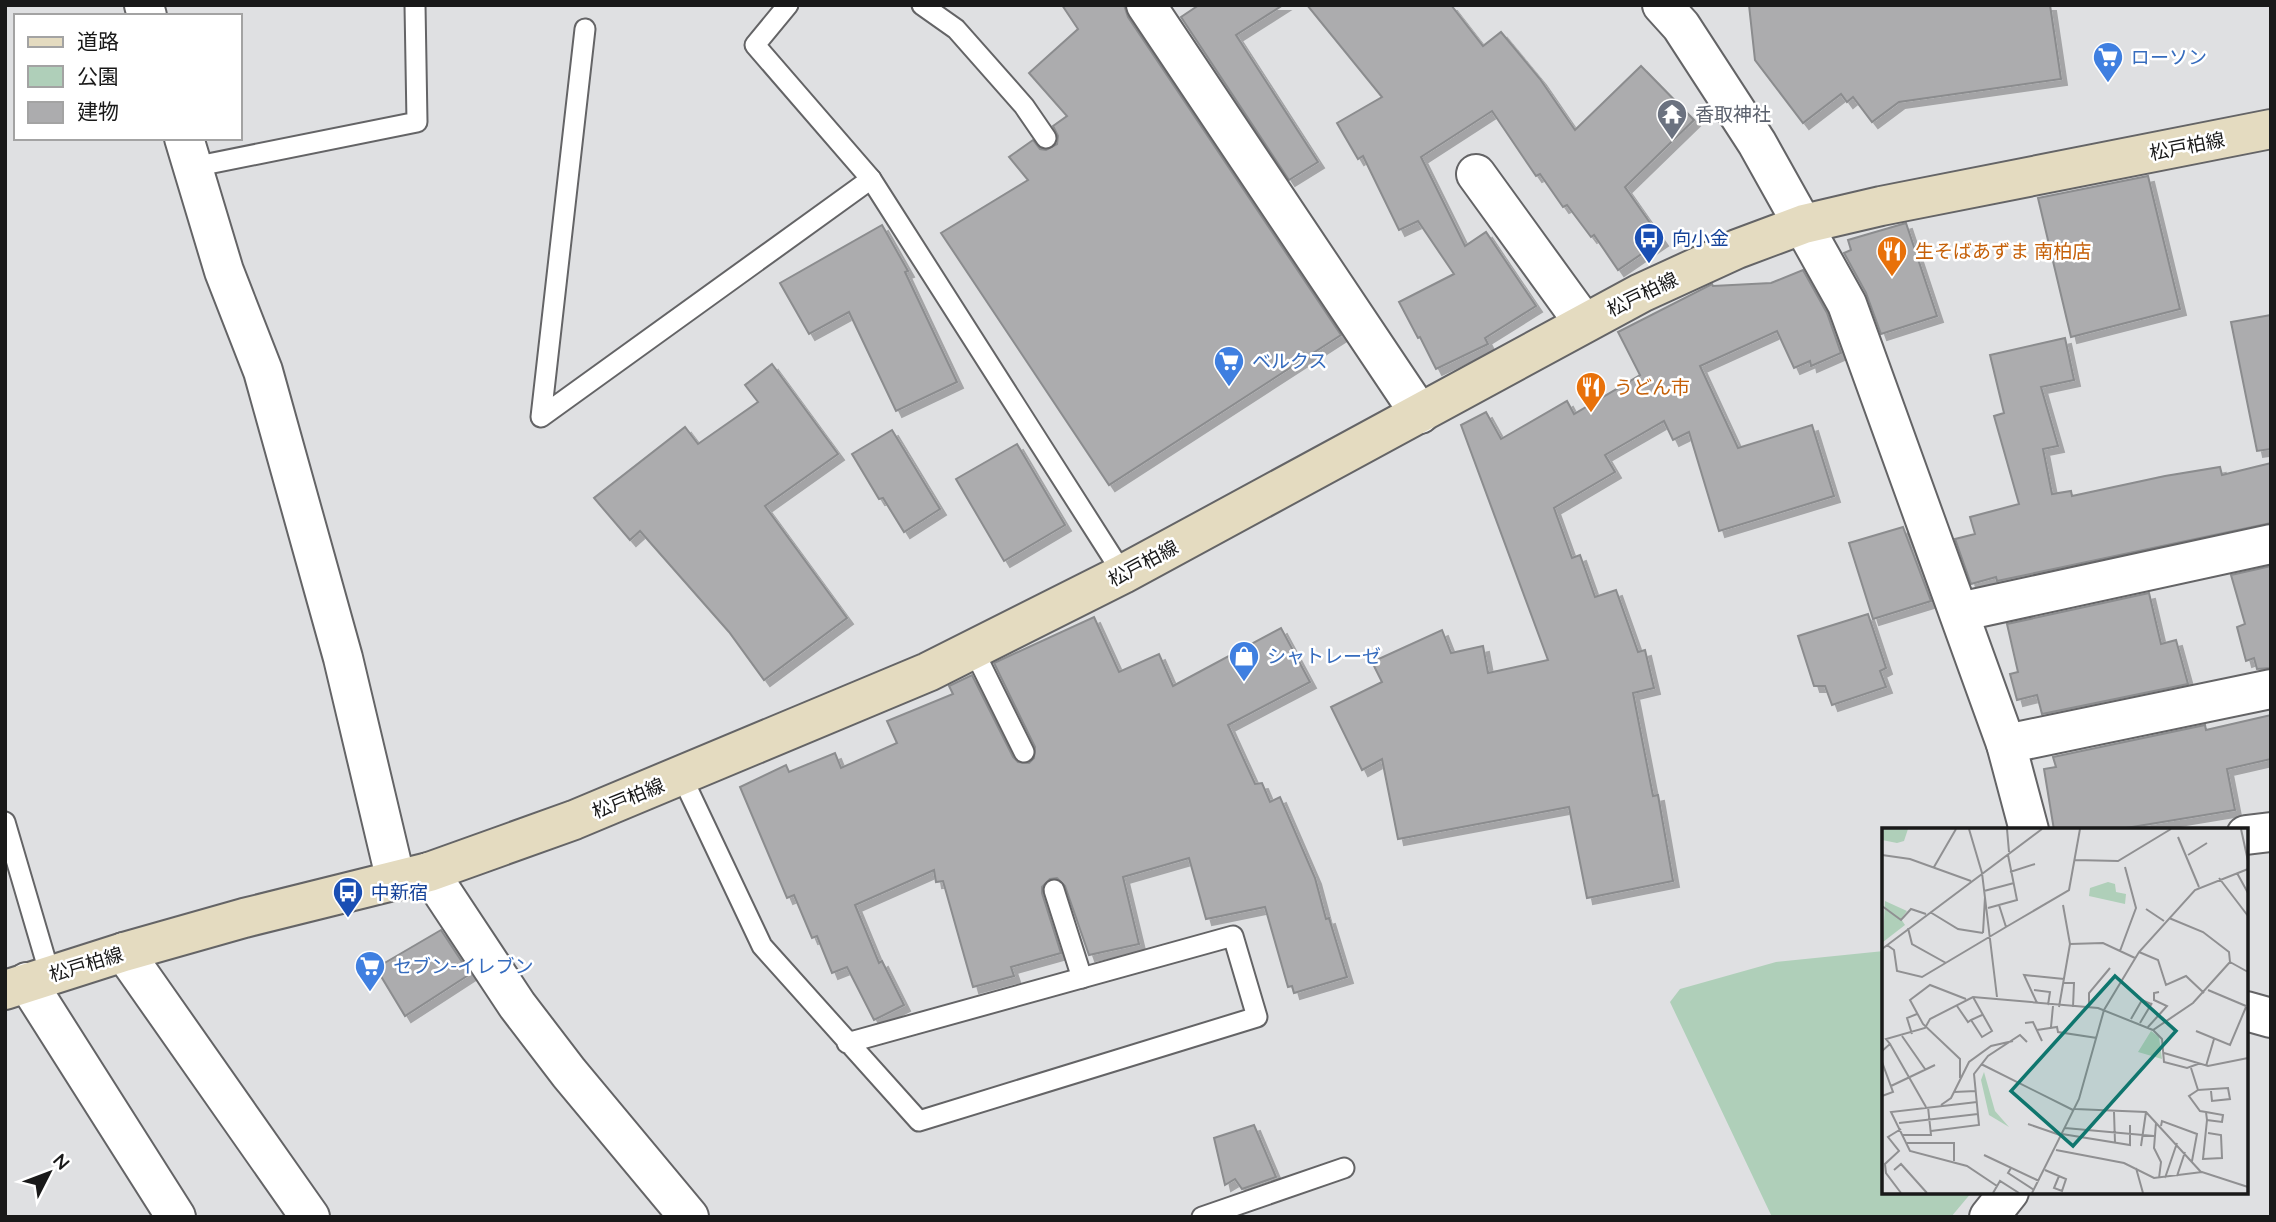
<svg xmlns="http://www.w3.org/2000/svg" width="2276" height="1222" font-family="Quicksand,'Noto Sans JP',sans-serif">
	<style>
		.green { fill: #afcfb9 }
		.building { fill: #acacae; stroke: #8b8c8e; stroke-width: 2; filter: url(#shadow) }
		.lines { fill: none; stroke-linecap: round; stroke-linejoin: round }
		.lane-casing { stroke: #646466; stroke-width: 23 }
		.street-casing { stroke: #646466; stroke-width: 42 }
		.secondary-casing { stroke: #646466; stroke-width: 42 }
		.lane { stroke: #fff; stroke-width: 19 }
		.street { stroke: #fff; stroke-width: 38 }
		.secondary { stroke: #e4dbc0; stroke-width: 38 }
		.labels { text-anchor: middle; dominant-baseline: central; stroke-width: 5; stroke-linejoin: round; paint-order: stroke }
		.shop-label { font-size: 19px; fill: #366cbe; stroke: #fff; text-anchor: start }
		.worship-label { font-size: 19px; fill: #5b616d; stroke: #fff; text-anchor: start }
		.street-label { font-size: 19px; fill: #191919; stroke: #fff }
		.transit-label { font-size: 19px; fill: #164399; stroke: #fff; text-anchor: start }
		.food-label { font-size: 19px; fill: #c56008; stroke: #fff; text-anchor: start }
		.inset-road { fill: none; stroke: #909092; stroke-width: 2 }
		.view { fill: #0f766e; fill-opacity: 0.15; stroke: #0f766e; stroke-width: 3.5 }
		.inset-edge { fill: none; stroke: #191919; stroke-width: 3.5 }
	</style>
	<defs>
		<filter id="shadow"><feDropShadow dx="6" dy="6" stdDeviation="0" flood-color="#0004"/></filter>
	</defs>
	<rect width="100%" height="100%" fill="#dfe0e2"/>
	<polygon class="green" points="1884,951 1884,1192 1972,1192 1951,1217 1772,1217 1670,1002 1680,989 1776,962"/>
	<g class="building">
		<polygon points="1062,5 1124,5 1128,17 1341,335 1109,485 941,233 1028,180 1009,157 1033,140 1040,149 1046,150 1057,144 1058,136 1053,126 1067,116 1029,73 1078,29"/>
		<polygon points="1199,5 1283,5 1236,35 1318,162 1289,180 1181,17"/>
		<polygon points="1307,5 1451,5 1483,46 1501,32 1540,79 1575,130 1641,66 1694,120 1625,187 1662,240 1618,270 1594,235 1591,237 1567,205 1563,207 1540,174 1536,176 1492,111 1421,157 1465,246 1486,232 1536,306 1485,338 1488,344 1436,369 1420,337 1418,338 1399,302 1454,274 1418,221 1399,230 1363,156 1358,159 1337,123 1382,97"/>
		<polygon points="1749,5 2050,5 2061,79 1899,102 1872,122 1853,97 1847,102 1841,94 1803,123 1755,60"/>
		<polygon points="2148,176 2180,309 2071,337 2038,198"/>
		<polygon points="1906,223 1937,316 1881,334 1866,293 1844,253 1851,250 1848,240"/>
		<polygon points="882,225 908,271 905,272 957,382 896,411 849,312 809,334 780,283"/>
		<polygon points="1803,270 1827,313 1841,353 1811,366 1810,361 1794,368 1777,331 1700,366 1738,448 1812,425 1834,496 1719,531 1689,432 1673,440 1664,421 1605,455 1615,472 1554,508 1572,558 1580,555 1595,597 1616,590 1638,652 1645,650 1654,688 1633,693 1653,796 1658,795 1673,881 1587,898 1569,807 1398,839 1382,759 1362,770 1331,707 1382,682 1372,662 1442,630 1451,653 1483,646 1488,673 1548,660 1461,425 1486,412 1501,439 1567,401 1574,414 1640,375 1618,332 1712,284 1713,286 1771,283"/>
		<polygon points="2271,315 2271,449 2257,451 2231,322"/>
		<polygon points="2065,338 2074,380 2041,387 2058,446 2043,449 2052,494 2071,491 2072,496 2165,476 2220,467 2222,475 2271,463 2271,523 1997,581 1996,577 1971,584 1955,539 1975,534 1970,517 2019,504 1994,416 2004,413 1990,355"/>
		<polygon points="772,364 838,454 765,506 847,618 764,680 729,632 640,531 630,540 594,498 685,427 698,444 758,402 745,385"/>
		<polygon points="892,430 940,509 904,532 883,498 879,499 852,454"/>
		<polygon points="1017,444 1065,525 1004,561 956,479"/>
		<polygon points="1903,527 1931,601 1873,619 1849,543"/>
		<polygon points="2271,566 2271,668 2257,669 2254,658 2246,661 2237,627 2245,624 2231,575"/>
		<polygon points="2149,593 2161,644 2176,640 2188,684 2042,714 2037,695 2017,700 2010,674 2018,672 2007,624"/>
		<polygon points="1868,614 1886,668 1880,671 1886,687 1832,705 1825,686 1814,686 1798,636"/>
		<polygon points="1094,617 1119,672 1159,654 1173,686 1281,628 1310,682 1228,725 1255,784 1262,783 1270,802 1280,797 1315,878 1326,919 1329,918 1347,977 1294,993 1292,986 1288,987 1265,907 1206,919 1189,858 1123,877 1139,944 1089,955 1065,886 1057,878 1050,879 1042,887 1042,893 1061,953 1011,967 1014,976 973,987 943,881 936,882 934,870 855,905 879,963 882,961 904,1005 874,1020 847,967 832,973 817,936 812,938 794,895 787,898 740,787 786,765 789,772 835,753 841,768 897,743 887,721 953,694 949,686 972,675 1013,757 1018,762 1029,763 1034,758 1035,747 994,663"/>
		<polygon points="2271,715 2271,759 2227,769 2235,810 2114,830 2054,830 2044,769 2056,767 2053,757 2205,725 2206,730"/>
		<polygon points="441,930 470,974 405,1016 376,968"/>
		<polygon points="1254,1125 1276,1177 1242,1189 1235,1179 1225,1185 1214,1138"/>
	</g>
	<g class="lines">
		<g class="lane-casing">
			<g id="lane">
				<polyline points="788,5 755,45 871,179 1123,574"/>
				<polyline points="922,5 956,29 1024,106 1046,138"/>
				<polyline points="585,29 541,417 871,179"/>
				<polyline points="193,167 417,122 415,5"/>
				<polyline points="973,649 1024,752"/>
				<polyline points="682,777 762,946 919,1121 1257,1017 1233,936 847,1043"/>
				<polyline points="5,822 50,975"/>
				<polyline points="1054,890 1082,978"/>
				<polyline points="1202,1217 1344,1168"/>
			</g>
		</g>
		<g class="street-casing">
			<g id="street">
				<polyline points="144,5 147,16"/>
				<polyline points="1146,5 1420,414"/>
				<polyline points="1662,5 1681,26 1757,143 1847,304 2006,744 2029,830"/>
				<polyline points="184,138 224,271 263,371 343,658 396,881"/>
				<polyline points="1476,174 1584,323"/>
				<polyline points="1959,612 2271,544"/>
				<polyline points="2006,744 2271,689"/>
				<polyline points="2246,835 2271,832"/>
				<polyline points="429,872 517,1005 569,1073 689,1217"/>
				<polyline points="124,952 310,1217"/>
				<polyline points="27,982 176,1217"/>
				<polyline points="2246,1011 2271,1018"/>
				<polyline points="1989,1217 2009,1192"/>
			</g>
		</g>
		<g class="secondary-casing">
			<polyline id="secondary" points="5,990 124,952 244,918 429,872 574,820 928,672 1123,574 1641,293 1737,249 1804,224 1881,206 2271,129"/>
		</g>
		<use href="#lane" class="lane"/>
		<use href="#street" class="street"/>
		<use href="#secondary" class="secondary"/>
	</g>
	<defs>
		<g id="supermarket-pin" transform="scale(1.575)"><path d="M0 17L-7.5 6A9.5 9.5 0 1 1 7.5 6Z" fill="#3f7fe0" stroke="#fff"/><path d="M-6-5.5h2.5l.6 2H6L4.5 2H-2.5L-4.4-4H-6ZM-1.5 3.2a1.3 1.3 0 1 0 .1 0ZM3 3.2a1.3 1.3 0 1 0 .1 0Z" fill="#fff"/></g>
		<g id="temple-pin" transform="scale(1.575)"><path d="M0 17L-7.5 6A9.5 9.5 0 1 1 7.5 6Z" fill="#6b7280" stroke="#fff"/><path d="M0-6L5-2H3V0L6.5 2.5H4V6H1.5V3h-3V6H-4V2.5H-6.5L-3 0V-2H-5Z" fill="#fff"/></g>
		<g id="bus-pin" transform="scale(1.575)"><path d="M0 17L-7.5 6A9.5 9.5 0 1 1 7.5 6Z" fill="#1a4fb4" stroke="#fff"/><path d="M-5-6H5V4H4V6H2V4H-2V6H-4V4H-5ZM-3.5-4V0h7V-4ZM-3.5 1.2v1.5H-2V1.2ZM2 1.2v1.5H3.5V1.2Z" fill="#fff"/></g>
		<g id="restaurant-pin" transform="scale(1.575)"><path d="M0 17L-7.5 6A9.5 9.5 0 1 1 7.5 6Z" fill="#e8710a" stroke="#fff"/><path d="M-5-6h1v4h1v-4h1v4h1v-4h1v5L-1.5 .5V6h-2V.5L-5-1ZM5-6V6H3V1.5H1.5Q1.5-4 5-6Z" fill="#fff"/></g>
		<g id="shop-pin" transform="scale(1.575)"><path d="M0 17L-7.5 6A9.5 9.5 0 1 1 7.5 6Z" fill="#3f7fe0" stroke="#fff"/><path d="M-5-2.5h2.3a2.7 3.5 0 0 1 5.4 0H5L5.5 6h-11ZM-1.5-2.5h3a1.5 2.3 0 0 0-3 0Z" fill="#fff"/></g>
	</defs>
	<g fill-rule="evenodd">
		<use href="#supermarket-pin" x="2108" y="57"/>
		<use href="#temple-pin" x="1672" y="114"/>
		<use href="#bus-pin" x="1649" y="238"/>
		<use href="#restaurant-pin" x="1892" y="251"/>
		<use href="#supermarket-pin" x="1229" y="361"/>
		<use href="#restaurant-pin" x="1591" y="387"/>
		<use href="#shop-pin" x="1244" y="656"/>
		<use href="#bus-pin" x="348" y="892"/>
		<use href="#supermarket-pin" x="370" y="966"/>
	</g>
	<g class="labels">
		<g class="shop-label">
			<text x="2131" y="57">ローソン</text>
			<text x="1252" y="361">ベルクス</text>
			<text x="1267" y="656">シャトレーゼ</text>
			<text x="393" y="966">セブン-イレブン</text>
		</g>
		<g class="worship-label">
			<text x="1695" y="114">香取神社</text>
		</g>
		<g class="street-label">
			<text transform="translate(2187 146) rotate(-11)">松戸柏線</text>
			<text transform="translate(1642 294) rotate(-26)">松戸柏線</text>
			<text transform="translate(1143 563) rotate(-28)">松戸柏線</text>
			<text transform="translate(628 798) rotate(-22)">松戸柏線</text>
			<text transform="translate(86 964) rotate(-17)">松戸柏線</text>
		</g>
		<g class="transit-label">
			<text x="1672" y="238">向小金</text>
			<text x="371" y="892">中新宿</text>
		</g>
		<g class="food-label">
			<text x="1915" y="251">生そばあずま 南柏店</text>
			<text x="1614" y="387">うどん市</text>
		</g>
	</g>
	<g transform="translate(1882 828)">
		<rect width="366" height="366" fill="#dfe0e2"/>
		<path d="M 0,1 L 26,1 L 22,13 L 15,15 L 0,12 ZM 226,54 L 233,56 L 234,64 L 244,66 L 243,76 L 207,68 L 208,60 ZM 3,73 L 25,83 L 19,91 L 23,97 L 1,114 ZM 269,203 L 277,209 L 280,231 L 256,224 ZM 102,244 L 113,283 L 127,299 L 107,287 L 99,252 Z" fill="#afcfb9"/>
		<path class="inset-road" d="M 87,1 L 100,45 L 115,169M 125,1 L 127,24M 359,1 L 366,33M 296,9 L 317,59M 0,27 L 28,31 L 89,53M 306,27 L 325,15M 193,32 L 236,33 L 289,1M 52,39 L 74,1M 128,44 L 153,36M 355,45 L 366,65M 337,50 L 366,88M 102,63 L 132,55M 117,77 L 124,99M 0,78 L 19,92 L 29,81 L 44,86M 106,80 L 135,72 L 126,27M 264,81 L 282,93M 48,84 L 76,101 L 101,105M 287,90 L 321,104 L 347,124 L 348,134 L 366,144M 26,100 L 30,116 L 64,135M 101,105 L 103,69M 188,116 L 221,115 L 253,130M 5,117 L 12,122 L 15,143 L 40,149 L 124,99 L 187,62 L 198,1M 0,121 L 160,1M 238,123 L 254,80 L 243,39M 257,124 L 276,132 L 284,157 L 304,148 L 322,165M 181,155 L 192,155 L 191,179M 152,162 L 168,164 L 166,177M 326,162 L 364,178M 91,169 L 110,203 L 100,209 L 89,192 L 100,187M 155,175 L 142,147 L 182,151M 75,178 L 86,194 L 89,192M 177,179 L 188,116 L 181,77M 207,179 L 207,165 L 228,140M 249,191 L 260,172 L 269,176M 143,195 L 151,194 L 160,213M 258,195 L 270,175M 169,199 L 171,178M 266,199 L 285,178 L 272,172 L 272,165 L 277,164M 155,202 L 175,199 L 176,204 L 215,210M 271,202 L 280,211 L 282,234 L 305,240 L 316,236M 314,203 L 348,217 L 364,179M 30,206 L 25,190 L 35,186M 20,208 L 43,241M 8,216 L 44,279M 0,223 L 8,216 L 4,211 L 43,200 L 48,191 L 91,169 L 216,180 L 271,202 L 311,175 L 348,134M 282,225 L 326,238 L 366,230M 0,234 L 11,264 L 0,268M 99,236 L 191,282M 324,238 L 332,211M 309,240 L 316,262 L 346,260 L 348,271 L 330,273 L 329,263M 78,250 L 78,231 L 41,196 L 28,172 L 48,157 L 84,171M 9,258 L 53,237M 316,262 L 307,268 L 318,283 L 324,284 L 341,287 L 340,294 L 325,292 L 324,284M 72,264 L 94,263M 95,274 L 9,284 L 28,323 L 85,338 L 115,358M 59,277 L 69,270 L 87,234 L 109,218 L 131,213M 193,281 L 264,284 L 319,344M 232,284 L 233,315M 325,292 L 321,331 L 340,330 L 339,307 L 326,305M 17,295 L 96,286M 274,295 L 272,320 L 279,334 L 277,350M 146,296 L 178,307M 279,298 L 280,293 L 315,306 L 310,333M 183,300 L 272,308M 19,301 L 6,309 L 17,323 L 3,336 L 4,345 L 19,365M 49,303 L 97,297 L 92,246 L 106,228 L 138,207 L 145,214M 180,306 L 248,317 L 248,297M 21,307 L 49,307 L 46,279M 25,315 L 72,315 L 72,333M 259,318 L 264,284M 174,322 L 242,335 L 272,350 L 320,344 L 366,359M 102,327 L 157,353M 129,340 L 126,345 L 152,362M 254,340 L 261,365M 12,342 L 19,336 L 45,365M 163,342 L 184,351 L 180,363 L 172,360 L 177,348M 295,348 L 303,324M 283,350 L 295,315M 111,365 L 118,353 L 137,365M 150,365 L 197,271 L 222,182 L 257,124 L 313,62 L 366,41"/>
		<path class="view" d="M 233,148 L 294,203 L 191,318 L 129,263 Z"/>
		<rect width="366" height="366" class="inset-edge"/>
	</g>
	<rect width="2276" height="1222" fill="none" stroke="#191919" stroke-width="14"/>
	<rect x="14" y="14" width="228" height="126" fill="#ffffff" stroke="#a3a3a3" stroke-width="2"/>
	<rect x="28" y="37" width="35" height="10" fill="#e4dbc0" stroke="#a3a3a3" stroke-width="2"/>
	<text x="77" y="49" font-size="21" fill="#191919">道路</text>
	<rect x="28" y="66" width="35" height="21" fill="#afcfb9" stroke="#a3a3a3" stroke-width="2"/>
	<text x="77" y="84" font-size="21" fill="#191919">公園</text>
	<rect x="28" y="102" width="35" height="21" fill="#acacae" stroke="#a3a3a3" stroke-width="2"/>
	<text x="77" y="119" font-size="21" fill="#191919">建物</text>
	<g transform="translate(49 1173) rotate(48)" stroke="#ffffff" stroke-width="5" paint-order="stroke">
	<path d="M0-5L12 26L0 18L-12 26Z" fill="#191919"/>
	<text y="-10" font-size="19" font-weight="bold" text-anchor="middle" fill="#191919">N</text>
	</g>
</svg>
